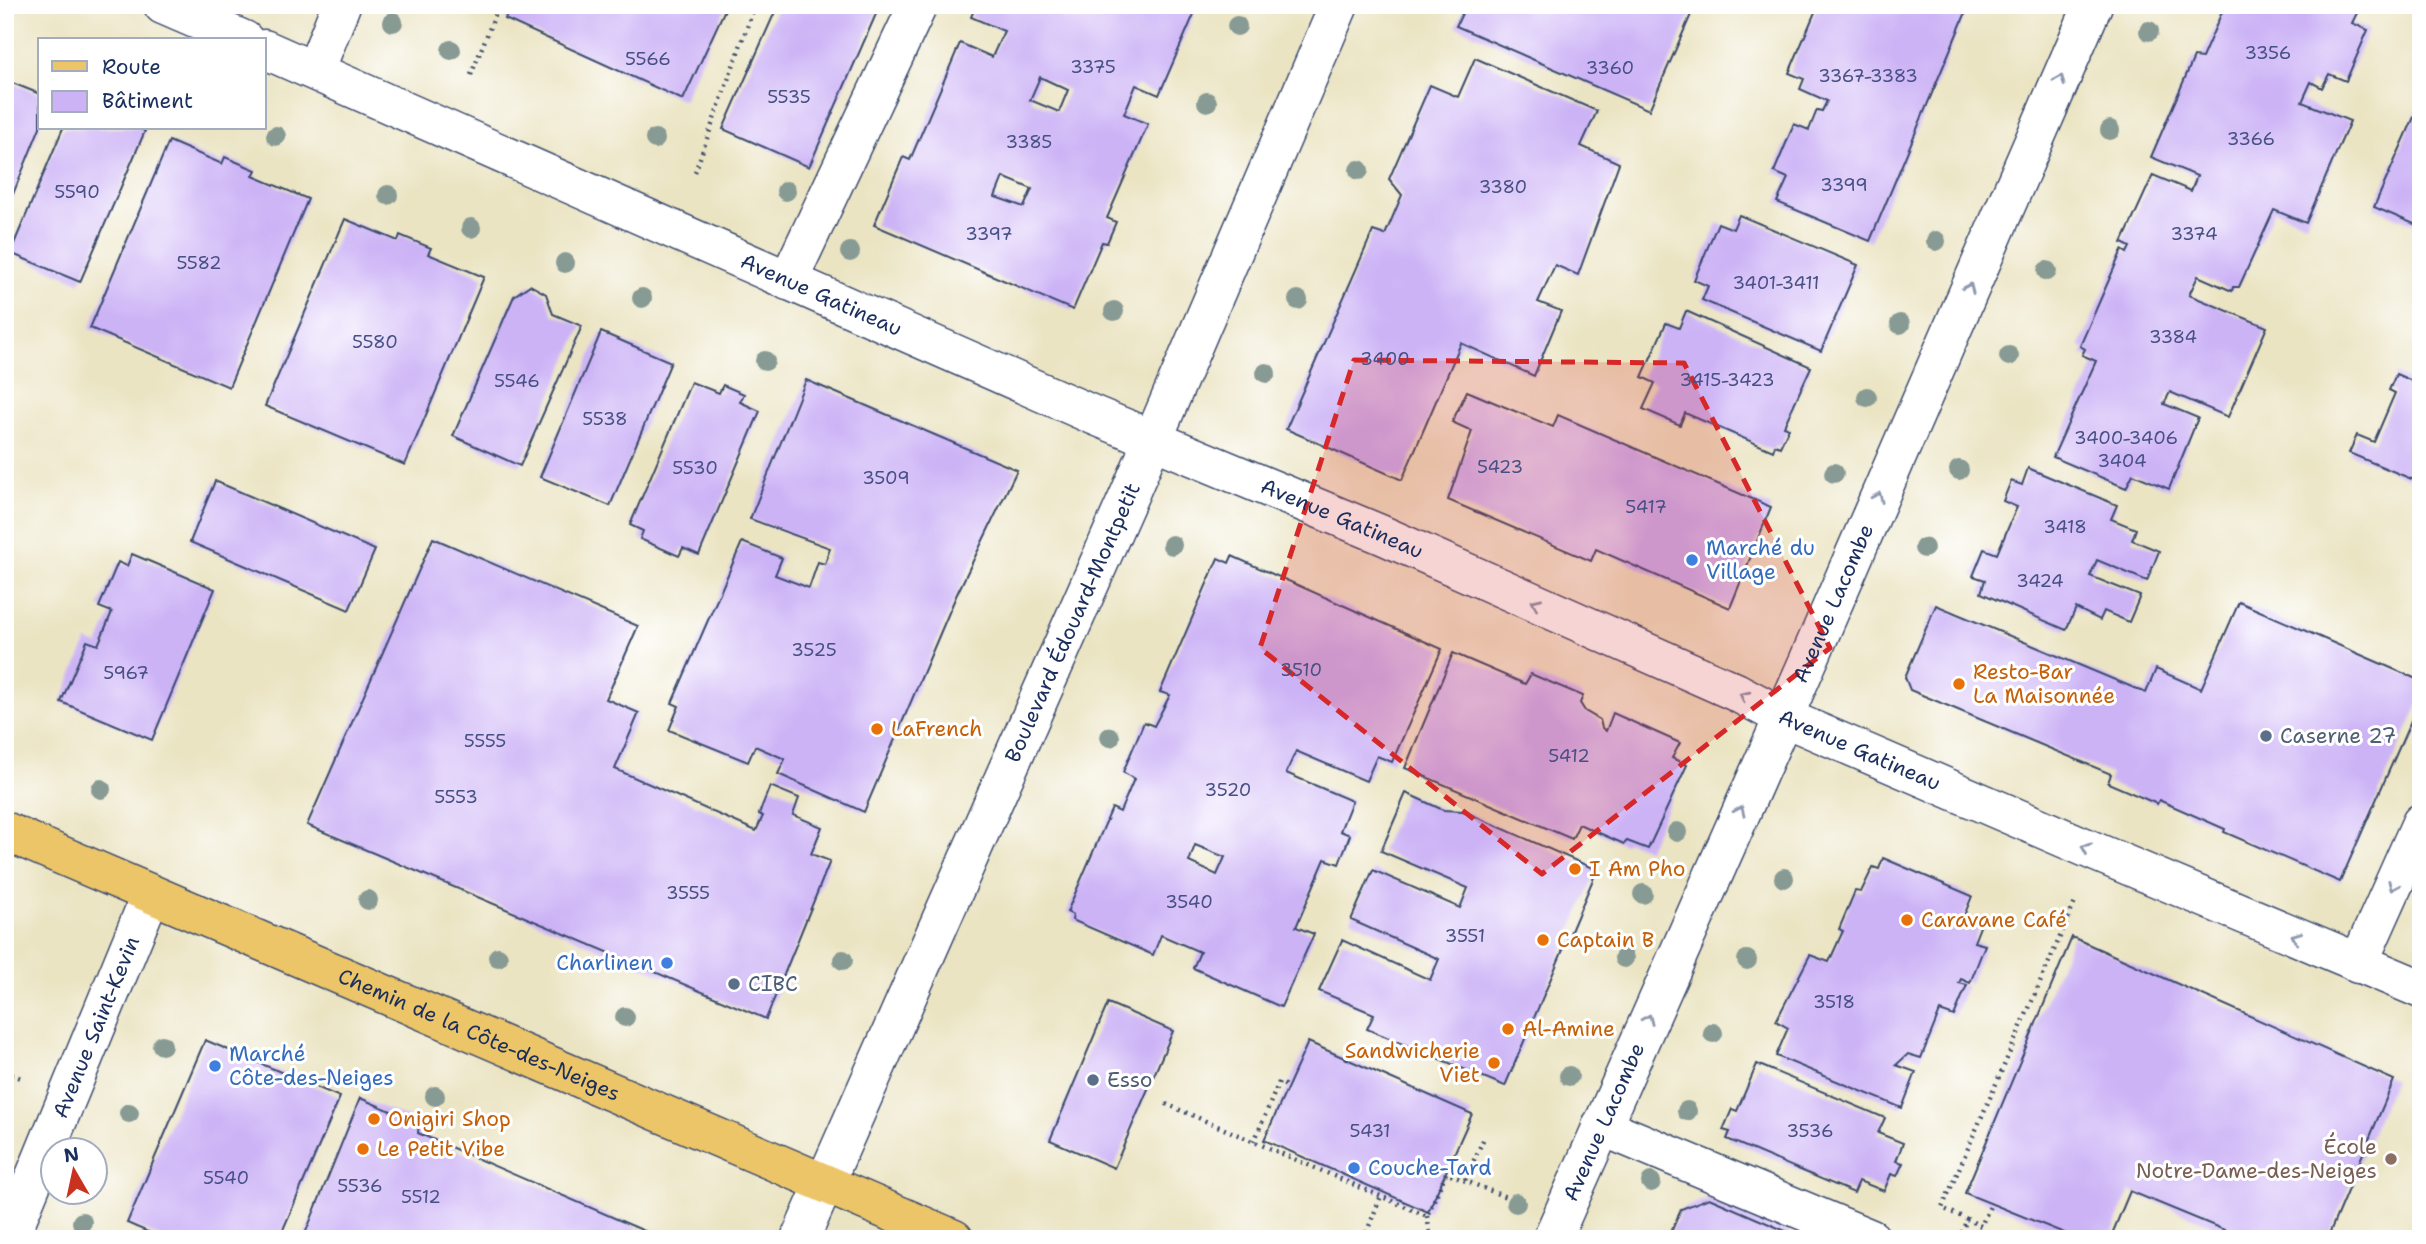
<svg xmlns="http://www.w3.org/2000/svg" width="2426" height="1244" font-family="'Shantell Sans',sans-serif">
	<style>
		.building { fill: #ccb3f6; fill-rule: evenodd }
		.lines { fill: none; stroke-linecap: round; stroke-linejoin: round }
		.minor-casing { stroke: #3a4a6d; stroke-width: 41 }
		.major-casing { stroke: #3a4a6d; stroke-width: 41 }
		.path { stroke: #3a4a6d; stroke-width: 4.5; stroke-dasharray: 2 5; stroke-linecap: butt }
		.minor { stroke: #fff; stroke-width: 38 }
		.major { stroke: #edc569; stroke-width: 38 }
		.tree { fill: #879a93 }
		.oneway { stroke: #8d97ae }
		.marked { fill: #d62828; fill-opacity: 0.2; stroke: #d62828; stroke-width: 5; stroke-dasharray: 14 9; stroke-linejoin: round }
		.shop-dot { fill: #3f7fe0; stroke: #fff; stroke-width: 2.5 }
		.food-dot { fill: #e8710a; stroke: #fff; stroke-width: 2.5 }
		.service-dot { fill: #5c6f8a; stroke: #fff; stroke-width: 2.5 }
		.education-dot { fill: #8d6e63; stroke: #fff; stroke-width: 2.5 }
		.labels { text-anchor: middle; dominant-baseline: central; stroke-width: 6; stroke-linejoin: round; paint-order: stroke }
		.number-label { font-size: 18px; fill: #475084 }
		.street-label { font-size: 21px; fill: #1b2f5e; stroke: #fff }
		.shop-label { font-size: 21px; fill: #366cbe; stroke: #fff; text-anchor: start }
		.food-label { font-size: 21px; fill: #c56008; stroke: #fff; text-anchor: start }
		.service-label { font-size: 21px; fill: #4e5e75; stroke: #fff; text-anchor: start }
		.education-label { font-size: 21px; fill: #785e54; stroke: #fff; text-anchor: end }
	</style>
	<rect width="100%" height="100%" fill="#fff"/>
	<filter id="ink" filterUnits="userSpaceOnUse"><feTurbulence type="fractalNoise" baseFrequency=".0143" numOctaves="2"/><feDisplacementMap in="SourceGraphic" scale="14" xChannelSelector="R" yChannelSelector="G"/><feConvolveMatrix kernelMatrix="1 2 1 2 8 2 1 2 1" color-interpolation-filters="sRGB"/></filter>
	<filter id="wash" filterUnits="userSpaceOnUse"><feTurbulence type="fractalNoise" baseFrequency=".00686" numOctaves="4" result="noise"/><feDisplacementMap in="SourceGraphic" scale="28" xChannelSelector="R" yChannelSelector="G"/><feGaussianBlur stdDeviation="1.57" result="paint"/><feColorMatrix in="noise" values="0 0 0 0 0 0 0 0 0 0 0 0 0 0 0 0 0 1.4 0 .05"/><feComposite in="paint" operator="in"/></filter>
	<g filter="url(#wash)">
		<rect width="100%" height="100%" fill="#ebe4c3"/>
		<g id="blocks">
			<g class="building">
				<polygon points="511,5 727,5 683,100 505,19"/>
				<polygon points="778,5 880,5 809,167 723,129"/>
				<path d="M 976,5 L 1198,5 L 1159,95 L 1136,85 L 1124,114 L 1148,124 L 1107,218 L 1116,222 L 1107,243 L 1102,242 L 1073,310 L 874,225 L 903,157 L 910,160 L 960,43 L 992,57 L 1004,31 L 971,17 ZM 1040,77 L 1068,90 L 1059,112 L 1030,100 ZM 1003,177 L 1032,189 L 1024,207 L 995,197 Z"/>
				<polygon points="1466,5 1681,5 1693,10 1649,110 1456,26"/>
				<polygon points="1818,5 1969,5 1870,241 1777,202 1788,178 1774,172 1794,124 1809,130 1817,110 1822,111 1827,101 1800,89 1804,79 1789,73"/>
				<polygon points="2225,5 2345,5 2358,11 2352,23 2368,30 2346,81 2329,74 2322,88 2311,82 2302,102 2350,121 2306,223 2274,210 2239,287 2233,287 2232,291 2198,276 2189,295 2267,327 2228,417 2170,392 2164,404 2198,418 2169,489 2133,474 2126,488 2053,457 2096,361 2082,355 2085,349 2080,346 2122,250 2127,253 2130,247 2122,243 2153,175 2191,191 2197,176 2151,157 2194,57 2202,58"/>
				<polygon points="1475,58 1597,111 1581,146 1619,163 1578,275 1555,265 1538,302 1561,311 1534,376 1461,343 1402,480 1286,429 1373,231 1385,235 1402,195 1389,179 1430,85 1458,97"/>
				<polygon points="5,80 40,94 40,127 5,214"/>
				<polygon points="2418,108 2421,109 2421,227 2374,207"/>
				<polygon points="63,128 137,128 145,131 80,282 10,253"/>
				<polygon points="169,141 222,164 225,157 256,170 253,176 308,199 229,387 90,328"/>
				<polygon points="1739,215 1858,265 1821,351 1702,300 1708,286 1694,280 1718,223 1733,229"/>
				<polygon points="345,219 398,241 400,235 431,248 428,254 484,277 405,465 265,406"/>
				<polygon points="530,285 546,294 553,314 582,326 520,466 453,436 514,296"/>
				<polygon points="1686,311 1811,367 1784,426 1789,428 1780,447 1775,445 1773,451 1685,413 1680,425 1643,409 1655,383 1642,377 1666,323 1679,328"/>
				<polygon points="601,332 671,362 610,506 540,477"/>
				<polygon points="2396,374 2421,385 2421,483 2349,453 2357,435 2374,442 2395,393 2389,390"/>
				<polygon points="806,380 1017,470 956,596 864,812 778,774 785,759 755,746 748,762 669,730 679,706 672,703 742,542 782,558 775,575 809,588 818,562 825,564 830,548 750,519"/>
				<polygon points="691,382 719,393 723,385 744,394 740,402 760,411 699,555 683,548 679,556 640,539 643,531 630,525"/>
				<polygon points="1467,391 1553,427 1558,415 1771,507 1730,608 1596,549 1591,561 1448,500 1472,431 1452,422"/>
				<polygon points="2028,468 2117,505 2111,519 2136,529 2132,540 2159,551 2147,581 2097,560 2090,576 2140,596 2129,622 2104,611 2100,620 2076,608 2066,630 1981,593 1985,580 1973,576 1984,549 1997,554 2017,507 2003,501 2011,481 2022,485"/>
				<polygon points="215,481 375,550 349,610 190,542"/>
				<polygon points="433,538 638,626 606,699 639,713 615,769 756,831 763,816 759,814 770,786 799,798 793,815 822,827 811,854 830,861 766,1019 307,825"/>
				<polygon points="132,554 215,589 152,740 61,702 87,641 98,645 112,612 99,607 118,562 127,566"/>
				<path d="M 1232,556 L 1442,649 L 1392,762 L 1377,756 L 1366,781 L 1296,751 L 1286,773 L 1352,801 L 1340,831 L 1350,835 L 1339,864 L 1325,859 L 1296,927 L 1314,934 L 1281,1007 L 1193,968 L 1200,952 L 1161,935 L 1153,955 L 1072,920 L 1073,915 L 1067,912 L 1112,808 L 1120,812 L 1134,779 L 1123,772 L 1144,722 L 1154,726 L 1170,695 L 1160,692 L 1218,558 L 1229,563 ZM 1195,845 L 1225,857 L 1217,875 L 1189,862 Z"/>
				<polygon points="2239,602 2421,681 2421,698 2340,882 2224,832 2225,829 2159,800 2157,804 2108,783 2111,774 1910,690 1905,677 1936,605 2146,693 2156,669 2201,689"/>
				<polygon points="1453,653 1525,684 1531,674 1583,696 1580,703 1585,711 1600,720 1602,728 1606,731 1613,713 1680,743 1672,758 1687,765 1648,849 1627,841 1624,844 1579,824 1572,839 1405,768"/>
				<polygon points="1406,793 1443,810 1463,811 1597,870 1505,1086 1367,1029 1374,1014 1319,991 1342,940 1430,980 1439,959 1351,920 1373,870 1460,908 1468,888 1381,851"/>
				<polygon points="1883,858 1972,896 1964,916 1981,924 1974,942 1985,945 1970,983 1961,979 1959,983 1967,985 1954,1016 1940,1011 1921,1058 1908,1054 1896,1065 1916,1072 1902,1108 1776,1056 1788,1028 1776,1021 1810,955 1829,962 1843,931 1839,929 1855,891 1861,892 1873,867 1879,869"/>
				<polygon points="2072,937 2394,1080 2327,1239 2246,1239 2130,1191 2110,1239 2079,1239 1965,1193"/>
				<polygon points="1108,1003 1173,1031 1114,1168 1050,1140"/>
				<polygon points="205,1040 340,1097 279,1239 164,1239 127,1223"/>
				<polygon points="1308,1042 1472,1114 1428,1212 1264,1140"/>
				<polygon points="1757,1064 1885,1118 1878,1133 1903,1143 1896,1161 1903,1163 1897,1176 1891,1174 1884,1191 1859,1181 1854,1193 1727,1139 1730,1132 1723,1130 1732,1109 1737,1111"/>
				<polygon points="360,1098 419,1123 418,1133 663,1239 303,1239"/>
				<polygon points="1709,1198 1804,1239 1668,1239 1681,1209"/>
			</g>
		</g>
	</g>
	<g filter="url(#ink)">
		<use href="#blocks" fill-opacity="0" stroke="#3a4a6d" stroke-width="2"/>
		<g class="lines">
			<g class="minor-casing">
				<g id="minor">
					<polyline points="163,5 244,40"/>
					<path id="s1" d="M 264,49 L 1091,414 L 1380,534 L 1736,692 L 1783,717 L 2096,852 L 2421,989"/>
					<polyline points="315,71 341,5"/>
					<polyline points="788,281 918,5"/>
					<polyline points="2358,964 2421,823"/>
					<polyline points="1601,1126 1871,1239"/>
					<path id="s2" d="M 9,1239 L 151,894"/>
					<path id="s3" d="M 800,1239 L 1130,493 L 1339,5"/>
					<path id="s4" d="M 1552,1239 L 1807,664 L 2093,5"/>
				</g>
			</g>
			<g class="major-casing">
				<g id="major">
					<path id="s5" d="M 5,831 L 954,1239"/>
				</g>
			</g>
			<g class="path">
				<polyline points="471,75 499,5"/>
				<polyline points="695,172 755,5"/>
				<polyline points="5,1072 24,1079"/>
				<polyline points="1166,1104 1427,1216 1446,1173 1511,1199"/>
				<polyline points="1254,1142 1279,1082 1288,1087"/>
				<polyline points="1465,1180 1484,1138"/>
				<polyline points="1427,1216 1431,1239"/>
				<polyline points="1967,1219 1942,1208 2076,900"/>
				<polyline points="1364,1239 1381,1196"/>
				<polyline points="1959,1239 1967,1219 1981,1226 1991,1204"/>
			</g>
			<use href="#minor" class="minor"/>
			<use href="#major" class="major"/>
		</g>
		<g class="tree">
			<circle cx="393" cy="22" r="10"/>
			<circle cx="1237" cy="26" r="10"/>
			<circle cx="2149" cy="31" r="10"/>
			<circle cx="451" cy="50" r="10"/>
			<circle cx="1207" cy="102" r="10"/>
			<circle cx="2110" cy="130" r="10"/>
			<circle cx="276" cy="136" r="10"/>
			<circle cx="655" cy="139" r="10"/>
			<circle cx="1359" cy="170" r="10"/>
			<circle cx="786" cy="191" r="10"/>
			<circle cx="388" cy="195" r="10"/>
			<circle cx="471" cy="228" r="10"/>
			<circle cx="1936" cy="241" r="10"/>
			<circle cx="850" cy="252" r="10"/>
			<circle cx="565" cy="263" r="10"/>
			<circle cx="2047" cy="271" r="10"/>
			<circle cx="642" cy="298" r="10"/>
			<circle cx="1298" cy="300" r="10"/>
			<circle cx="1114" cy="311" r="10"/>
			<circle cx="1900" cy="324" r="10"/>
			<circle cx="2009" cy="356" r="10"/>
			<circle cx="765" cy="361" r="10"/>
			<circle cx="1266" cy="373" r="10"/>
			<circle cx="1867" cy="397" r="10"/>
			<circle cx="1959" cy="470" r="10"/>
			<circle cx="1834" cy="473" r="10"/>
			<circle cx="1172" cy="545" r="10"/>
			<circle cx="1924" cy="548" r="10"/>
			<circle cx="1110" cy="737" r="10"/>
			<circle cx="101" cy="789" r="10"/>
			<circle cx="1677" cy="832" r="10"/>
			<circle cx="1784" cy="878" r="10"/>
			<circle cx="1643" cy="894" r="10"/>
			<circle cx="368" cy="900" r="10"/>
			<circle cx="498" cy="957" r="10"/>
			<circle cx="1624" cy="958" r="10"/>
			<circle cx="843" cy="960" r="10"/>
			<circle cx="1747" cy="960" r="10"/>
			<circle cx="625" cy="1017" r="10"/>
			<circle cx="1713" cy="1033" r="10"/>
			<circle cx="162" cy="1045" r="10"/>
			<circle cx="1569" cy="1076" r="10"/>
			<circle cx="435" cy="1096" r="10"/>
			<circle cx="1687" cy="1111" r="10"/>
			<circle cx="129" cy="1113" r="10"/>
			<circle cx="1651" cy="1182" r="10"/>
			<circle cx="1516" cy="1203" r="10"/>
			<circle cx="82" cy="1222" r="10"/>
		</g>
		<defs><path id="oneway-chevron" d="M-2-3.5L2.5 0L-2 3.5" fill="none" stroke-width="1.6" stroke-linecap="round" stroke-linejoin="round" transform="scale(1.75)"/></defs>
		<g class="oneway">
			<use href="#oneway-chevron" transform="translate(2060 80) rotate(-66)"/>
			<use href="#oneway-chevron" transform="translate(1969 288) rotate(-66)"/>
			<use href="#oneway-chevron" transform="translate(1878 497) rotate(-66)"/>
			<use href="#oneway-chevron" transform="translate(1536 603) rotate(-156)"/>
			<use href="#oneway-chevron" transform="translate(1744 696) rotate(-153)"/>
			<use href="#oneway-chevron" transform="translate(1740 811) rotate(-66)"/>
			<use href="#oneway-chevron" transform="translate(2086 848) rotate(-156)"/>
			<use href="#oneway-chevron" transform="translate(2393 886) rotate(114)"/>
			<use href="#oneway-chevron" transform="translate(2296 937) rotate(-157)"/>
			<use href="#oneway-chevron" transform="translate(1648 1019) rotate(-66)"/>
		</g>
	</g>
	<path class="marked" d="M 1354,360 L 1684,363 L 1830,648 L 1542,874 L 1260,648 Z"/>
	<g class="shop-dot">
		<circle cx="1692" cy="560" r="7"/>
		<circle cx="667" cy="963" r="7"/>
		<circle cx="215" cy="1066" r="7"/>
		<circle cx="1354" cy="1168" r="7"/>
	</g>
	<g class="food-dot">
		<circle cx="1959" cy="684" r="7"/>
		<circle cx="877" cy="729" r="7"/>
		<circle cx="1575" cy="869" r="7"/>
		<circle cx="1907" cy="920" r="7"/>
		<circle cx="1543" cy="940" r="7"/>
		<circle cx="1508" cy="1029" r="7"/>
		<circle cx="1494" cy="1063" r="7"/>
		<circle cx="374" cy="1119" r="7"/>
		<circle cx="363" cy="1149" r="7"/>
	</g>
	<g class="service-dot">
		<circle cx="2266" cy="736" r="7"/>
		<circle cx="734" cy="984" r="7"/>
		<circle cx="1093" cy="1080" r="7"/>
	</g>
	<circle class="education-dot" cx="2391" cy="1159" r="7"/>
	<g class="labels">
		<g class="number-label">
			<text x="2268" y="53">3356</text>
			<text x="648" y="59">5566</text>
			<text x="1093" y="67">3375</text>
			<text x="1610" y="68">3360</text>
			<text x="1868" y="76">3367-3383</text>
			<text x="789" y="97">5535</text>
			<text x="2251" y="139">3366</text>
			<text x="1029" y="142">3385</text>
			<text x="1844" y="185">3399</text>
			<text x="1503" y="187">3380</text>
			<text x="77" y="192">5590</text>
			<text x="989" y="234">3397</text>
			<text x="2194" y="234">3374</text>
			<text x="199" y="263">5582</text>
			<text x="1776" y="283">3401-3411</text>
			<text x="2173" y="337">3384</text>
			<text x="375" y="342">5580</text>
			<text x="1385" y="359">3400</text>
			<text x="1727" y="380">3415-3423</text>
			<text x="517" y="381">5546</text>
			<text x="605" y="419">5538</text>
			<text x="2126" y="438">3400-3406</text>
			<text x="2122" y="461">3404</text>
			<text x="1500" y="467">5423</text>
			<text x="695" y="468">5530</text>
			<text x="886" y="478">3509</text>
			<text x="1646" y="507">5417</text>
			<text x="2065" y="527">3418</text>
			<text x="2040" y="581">3424</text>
			<text x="814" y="650">3525</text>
			<text x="1301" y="670">3510</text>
			<text x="126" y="673">5967</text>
			<text x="485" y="741">5555</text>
			<text x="1569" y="756">5412</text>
			<text x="1228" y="790">3520</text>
			<text x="456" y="797">5553</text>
			<text x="688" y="893">3555</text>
			<text x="1189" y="902">3540</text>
			<text x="1465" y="936">3551</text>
			<text x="1834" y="1002">3518</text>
			<text x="1370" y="1131">5431</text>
			<text x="1810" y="1131">3536</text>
			<text x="226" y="1178">5540</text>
			<text x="360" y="1186">5536</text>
			<text x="421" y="1197">5512</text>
		</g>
		<g class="street-label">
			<text stroke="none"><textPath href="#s1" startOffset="609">Avenue Gatineau</textPath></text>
			<text stroke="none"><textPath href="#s1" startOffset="1176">Avenue Gatineau</textPath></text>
			<text stroke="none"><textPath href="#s4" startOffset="695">Avenue Lacombe</textPath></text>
			<text stroke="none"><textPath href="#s3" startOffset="674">Boulevard Édouard-Montpetit</textPath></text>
			<text stroke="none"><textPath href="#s1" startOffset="1743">Avenue Gatineau</textPath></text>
			<text stroke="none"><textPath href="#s2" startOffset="229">Avenue Saint-Kevin</textPath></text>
			<text stroke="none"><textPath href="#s5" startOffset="516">Chemin de la Côte-des-Neiges</textPath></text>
			<text stroke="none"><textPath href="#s4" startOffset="128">Avenue Lacombe</textPath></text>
		</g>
		<g class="shop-label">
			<text x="1706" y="548">Marché du<tspan x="1706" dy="24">Village</tspan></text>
			<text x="653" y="963" text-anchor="end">Charlinen</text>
			<text x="229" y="1054">Marché<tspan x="229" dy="24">Côte-des-Neiges</tspan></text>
			<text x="1368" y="1168">Couche-Tard</text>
		</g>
		<g class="food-label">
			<text x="1973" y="672">Resto-Bar<tspan x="1973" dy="24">La Maisonnée</tspan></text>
			<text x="891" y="729">LaFrench</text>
			<text x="1589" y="869">I Am Pho</text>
			<text x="1921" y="920">Caravane Café</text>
			<text x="1557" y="940">Captain B</text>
			<text x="1522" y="1029">Al-Amine</text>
			<text x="1480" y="1051" text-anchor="end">Sandwicherie<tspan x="1480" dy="24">Viet</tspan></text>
			<text x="388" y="1119">Onigiri Shop</text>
			<text x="377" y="1149">Le Petit Vibe</text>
		</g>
		<g class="service-label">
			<text x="2280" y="736">Caserne 27</text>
			<text x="748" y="984">CIBC</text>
			<text x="1107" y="1080">Esso</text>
		</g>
		<g class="education-label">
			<text x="2377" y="1147">École<tspan x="2377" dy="24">Notre-Dame-des-Neiges</tspan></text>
		</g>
	</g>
	<rect width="2426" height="1244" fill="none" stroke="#fff" stroke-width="28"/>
	<rect x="38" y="38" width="228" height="91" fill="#ffffff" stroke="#a4acbf" stroke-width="2"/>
	<rect x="52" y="61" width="35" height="10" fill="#edc569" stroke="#a4acbf" stroke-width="2"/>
	<text x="102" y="74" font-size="21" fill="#1b2f5e">Route</text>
	<rect x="52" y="91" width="35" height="21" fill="#ccb3f6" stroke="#a4acbf" stroke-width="2"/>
	<text x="102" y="108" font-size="21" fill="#1b2f5e">Bâtiment</text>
	<g transform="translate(74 1171) rotate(351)"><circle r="33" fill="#ffffff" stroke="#a4acbf" stroke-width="2"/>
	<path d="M0-5L12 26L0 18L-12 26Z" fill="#c8321e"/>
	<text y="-10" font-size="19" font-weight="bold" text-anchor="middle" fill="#1b2f5e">N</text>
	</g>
</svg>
